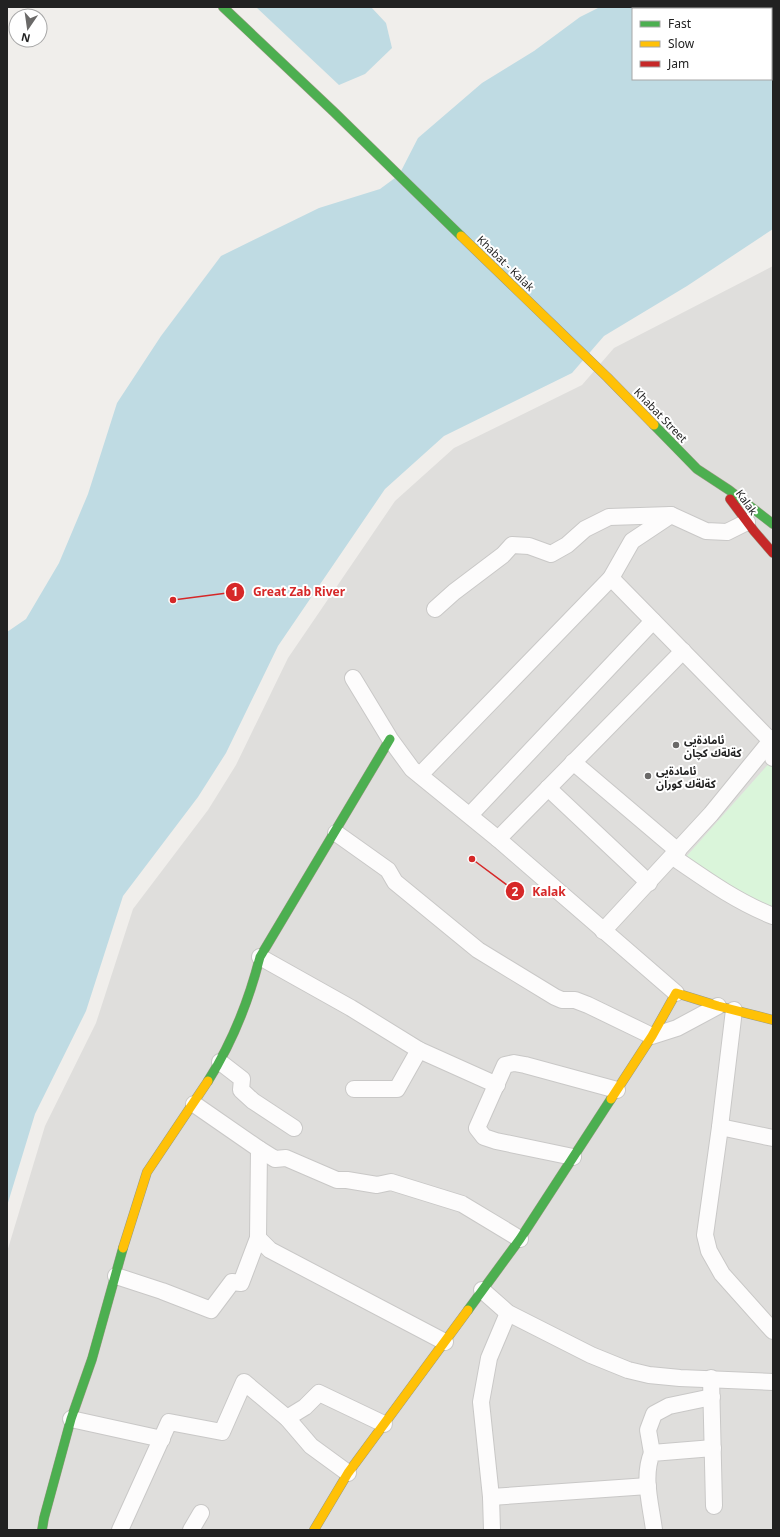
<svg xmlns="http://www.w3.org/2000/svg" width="780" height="1537" font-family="'Noto Sans','Noto Sans Arabic',sans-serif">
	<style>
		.residential { fill: #dfdedc }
		.park { fill: #daf5da }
		.water { fill: #bfdbe3; fill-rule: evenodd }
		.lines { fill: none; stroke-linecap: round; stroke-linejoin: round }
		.street-casing { stroke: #c9c8c7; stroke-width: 18 }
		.fast-casing { stroke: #999a82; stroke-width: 10 }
		.slow-casing { stroke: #999a82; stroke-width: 10 }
		.jam-casing { stroke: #999a82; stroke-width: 10 }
		.street { stroke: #fdfcfc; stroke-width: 16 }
		.fast { stroke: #4caf50; stroke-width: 9 }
		.slow { stroke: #ffc107; stroke-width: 9 }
		.jam { stroke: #c62828; stroke-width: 9 }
		.poi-dot { fill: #6a6968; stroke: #fff; stroke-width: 1.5 }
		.labels { text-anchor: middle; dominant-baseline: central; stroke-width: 4; stroke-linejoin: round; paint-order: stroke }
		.street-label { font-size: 11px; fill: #222; stroke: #fff }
		.poi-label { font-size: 11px; font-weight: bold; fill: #222; stroke: #fff; text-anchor: start }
		.leader { fill: none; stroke: #d62828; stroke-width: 1.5 }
		.callout-dot { fill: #d62828; stroke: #fff; stroke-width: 1.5 }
		.mark-label { font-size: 12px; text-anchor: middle; font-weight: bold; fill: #fff }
		.callout-label { font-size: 12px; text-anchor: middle; font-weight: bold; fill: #d62828; stroke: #fff; stroke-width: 4; stroke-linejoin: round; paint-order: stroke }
	</style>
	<rect width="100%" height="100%" fill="#f0eeeb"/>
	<polygon class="residential" points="773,266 773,1530 7,1530 7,1252 45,1126 96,1023 133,909 208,810 236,765 288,658 395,501 454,448 582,385 614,348"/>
	<polygon class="park" points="772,760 773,767 773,908 725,885 685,858"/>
	<g class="water">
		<polygon points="256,7 371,7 386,23 392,48 365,74 339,85"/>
		<path d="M 600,7 L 773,7 L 773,229 L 687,286 L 604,336 L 572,373 L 444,436 L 385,489 L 278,646 L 226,753 L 198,797 L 123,896 L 86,1011 L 35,1114 L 7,1206 L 7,632 L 26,619 L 59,563 L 88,494 L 117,403 L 161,336 L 221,256 L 319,208 L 380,189 L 399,175 L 418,138 L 482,83 L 534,51 L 580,17 ZM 633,9 L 771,9 L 771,79 L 633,79 Z"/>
	</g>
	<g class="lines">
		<g class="street-casing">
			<g id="street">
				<polyline points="611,578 771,741 773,758"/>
				<polyline points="435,609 454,592 503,555 512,545 529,546 551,554 567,545 585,529 609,517 671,515"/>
				<polyline points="353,678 390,739 412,769 498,839 676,993"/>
				<polyline points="573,762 678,851"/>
				<polyline points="420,775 611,578 632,541 671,515 706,531 727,532 747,522"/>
				<polyline points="548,788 649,883"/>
				<polyline points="470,815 653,621"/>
				<polyline points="336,833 388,870 395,882 478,950 555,997 562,1000 575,1000 588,1005 652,1036 677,1028 718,1006"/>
				<polyline points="498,839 683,651"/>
				<path d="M 673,857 C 705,879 737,902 773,916"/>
				<polyline points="603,931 711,814 773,738"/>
				<polyline points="260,957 351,1008 419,1050 497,1085"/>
				<polyline points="734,1010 720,1127 705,1235 709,1251 722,1274 773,1331"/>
				<polyline points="220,1062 242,1079 241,1090 253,1101 294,1128"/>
				<polyline points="354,1089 397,1089 419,1050"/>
				<polyline points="194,1104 259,1149 258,1238 270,1250 445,1342"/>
				<polyline points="720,1127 773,1138"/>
				<polyline points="259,1149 275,1159 286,1158 337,1180 347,1180 377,1185 391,1182 462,1204 520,1239"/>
				<polyline points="573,1157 496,1141 484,1137 477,1128 505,1065 514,1063 525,1065 617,1090"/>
				<polyline points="116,1276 162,1291 211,1310 232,1282 241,1283 258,1238"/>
				<polyline points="482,1290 508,1313 591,1355 628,1370 649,1375 680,1378 773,1382"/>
				<polyline points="711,1378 714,1506"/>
				<polyline points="287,1418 305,1407 319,1393 384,1424"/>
				<polyline points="71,1419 162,1439"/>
				<polyline points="652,1453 648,1430 654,1414 669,1406 712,1397"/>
				<polyline points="491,1497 648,1486"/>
				<polyline points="120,1530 169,1422 222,1432 244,1382 287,1418 311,1446 348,1473"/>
				<polyline points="191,1530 201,1513"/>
				<polyline points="492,1530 491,1497 481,1402 489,1358 508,1313"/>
				<path d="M 654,1530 C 651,1505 642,1477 652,1453 L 713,1448"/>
			</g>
		</g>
		<g class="fast-casing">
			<g id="fast">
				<polyline points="223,7 334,112 461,236"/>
				<polyline points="654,425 697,469 729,490 773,524"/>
				<path d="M 208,1081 C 232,1043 249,1000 260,957 L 390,739"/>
				<polyline points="468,1310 520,1239 611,1099"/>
				<polyline points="42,1530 44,1518 71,1419 92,1359 123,1248"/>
			</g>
		</g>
		<g class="slow-casing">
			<g id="slow">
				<polyline points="461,236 607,377 654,425"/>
				<polyline points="611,1099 652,1036 676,993 718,1006 773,1020"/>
				<polyline points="123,1248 147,1172 208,1081"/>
				<polyline points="314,1530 348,1473 468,1310"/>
			</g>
		</g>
		<g class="jam-casing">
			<polyline id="jam" points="730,499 754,531 773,553"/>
		</g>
		<use href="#street" class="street"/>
		<use href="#fast" class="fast"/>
		<use href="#slow" class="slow"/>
		<use href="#jam" class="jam"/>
	</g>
	<g class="poi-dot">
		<circle cx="676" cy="745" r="4"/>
		<circle cx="648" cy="776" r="4"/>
	</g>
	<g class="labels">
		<g class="street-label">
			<text transform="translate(506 263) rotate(44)">Khabat - Kalak</text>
			<text transform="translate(661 415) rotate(46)">Khabat Street</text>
			<text transform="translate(747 502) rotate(54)">Kalak</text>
		</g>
		<g class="poi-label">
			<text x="684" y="739">ئامادةيى<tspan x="684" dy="13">كةلةك كچان</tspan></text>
			<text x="656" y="770">ئامادةيى<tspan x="656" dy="13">كةلةك كوران</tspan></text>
		</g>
	</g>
	<path class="leader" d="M173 600L235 592M472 859L515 891"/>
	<g class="callout-dot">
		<circle cx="173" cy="600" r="4"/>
		<circle cx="472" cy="859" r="4"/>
		<circle cx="235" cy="592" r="10"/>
		<circle cx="515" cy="891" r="10"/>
	</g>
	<g class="mark-label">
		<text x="235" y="596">1</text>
		<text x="515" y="896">2</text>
	</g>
	<g class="callout-label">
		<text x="299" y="596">Great Zab River</text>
		<text x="549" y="896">Kalak</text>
	</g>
	<rect width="780" height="1537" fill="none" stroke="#222222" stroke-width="16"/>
	<rect x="632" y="8" width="140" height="72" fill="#ffffff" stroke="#a7a7a7"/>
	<rect x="640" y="21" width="20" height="6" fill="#4caf50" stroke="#a7a7a7"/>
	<text x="668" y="28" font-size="12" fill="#222222">Fast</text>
	<rect x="640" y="41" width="20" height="6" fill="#ffc107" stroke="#a7a7a7"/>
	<text x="668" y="48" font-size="12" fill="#222222">Slow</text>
	<rect x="640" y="61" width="20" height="6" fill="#c62828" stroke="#a7a7a7"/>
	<text x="668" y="68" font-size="12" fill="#222222">Jam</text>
	<g transform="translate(28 28) rotate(193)"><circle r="19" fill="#ffffff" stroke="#a7a7a7"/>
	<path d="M0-3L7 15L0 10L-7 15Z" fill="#6a6968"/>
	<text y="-6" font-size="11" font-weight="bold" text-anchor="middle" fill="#222222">N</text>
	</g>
</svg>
